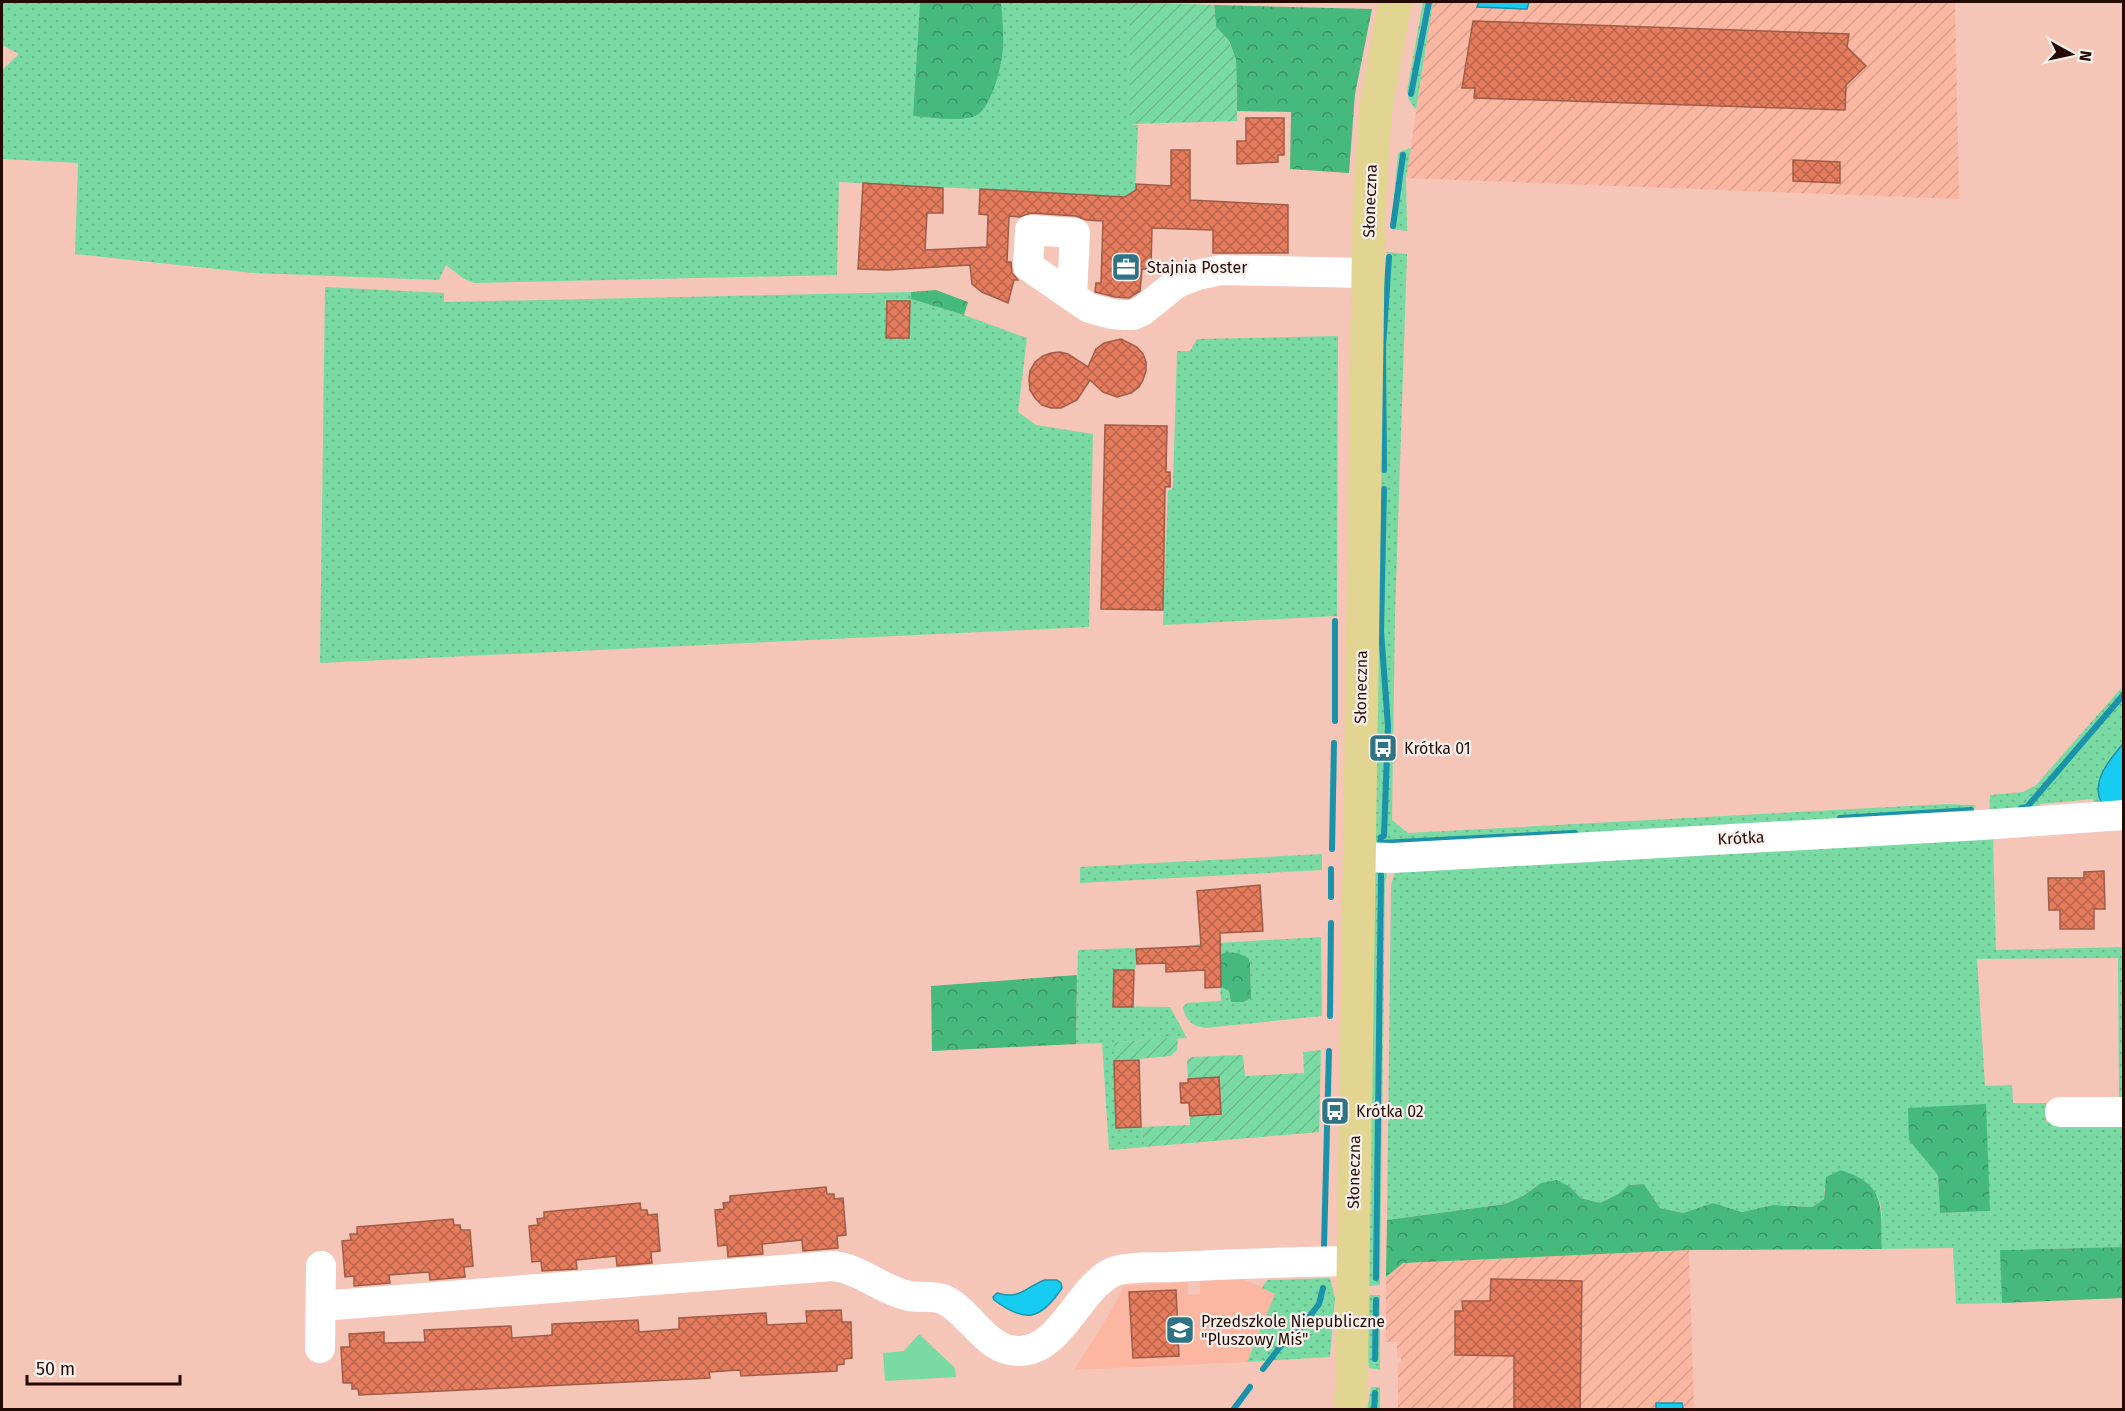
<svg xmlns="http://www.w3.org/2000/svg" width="2125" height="1411" font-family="'Fira Sans',sans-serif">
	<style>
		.built { fill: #fcb7a3 }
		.industrial { fill: url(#industrial-furrows) }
		.grass { fill: url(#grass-dots); fill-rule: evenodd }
		.forest { fill: url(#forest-crowns) }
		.park { fill: #7adaa3 }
		.garden { fill: url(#garden-furrows) }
		.water { fill: #16ccf0; stroke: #1a92a9; stroke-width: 1.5 }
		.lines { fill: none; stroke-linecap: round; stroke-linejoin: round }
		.stream { stroke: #1a92a9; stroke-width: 6 }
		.building { fill: url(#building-cross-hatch); stroke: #a15c48; stroke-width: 1.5 }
		.minor { stroke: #fff; stroke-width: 30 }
		.major { stroke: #e2d491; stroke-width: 33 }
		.labels { text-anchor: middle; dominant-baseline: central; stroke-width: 4.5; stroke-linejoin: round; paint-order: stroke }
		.street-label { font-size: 16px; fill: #250a04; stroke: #f9f1ee }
		.poi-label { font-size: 16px; fill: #250a04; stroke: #f9f1ee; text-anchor: start }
	</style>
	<defs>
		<pattern id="industrial-furrows" width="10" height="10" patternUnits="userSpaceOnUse" patternTransform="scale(1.5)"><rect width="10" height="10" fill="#fcb7a3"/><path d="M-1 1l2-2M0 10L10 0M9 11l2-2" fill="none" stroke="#d89c8b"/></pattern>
		<pattern id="grass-dots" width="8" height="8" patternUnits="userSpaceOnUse" patternTransform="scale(1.5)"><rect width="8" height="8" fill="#7adaa3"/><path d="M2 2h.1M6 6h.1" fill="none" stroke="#69ba8b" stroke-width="1.8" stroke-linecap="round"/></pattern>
		<pattern id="forest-crowns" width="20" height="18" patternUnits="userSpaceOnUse" patternTransform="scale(1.5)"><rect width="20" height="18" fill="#46b97d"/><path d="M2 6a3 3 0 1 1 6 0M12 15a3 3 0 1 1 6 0" fill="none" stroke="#3a9564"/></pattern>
		<pattern id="garden-furrows" width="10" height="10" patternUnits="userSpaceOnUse" patternTransform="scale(1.5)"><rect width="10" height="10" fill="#7adaa3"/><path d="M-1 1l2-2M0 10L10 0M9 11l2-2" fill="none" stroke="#69ba8b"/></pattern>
		<pattern id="building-cross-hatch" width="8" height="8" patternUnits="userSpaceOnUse" patternTransform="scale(1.5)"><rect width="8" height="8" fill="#e47c5d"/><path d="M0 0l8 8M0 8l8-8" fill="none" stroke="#b9644b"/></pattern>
	</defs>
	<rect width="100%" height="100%" fill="#f5c5b7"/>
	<polygon class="built" points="1242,1279 1276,1293 1247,1362 1074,1370 1110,1313 1124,1286 1188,1282 1188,1295 1200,1294 1200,1281"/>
	<g class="industrial">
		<polygon points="1433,2 1955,2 1959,199 1406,178"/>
		<polygon points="1689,1250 1694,1409 1386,1410 1398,1409 1398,1363 1401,1363 1401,1358 1397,1357 1397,1342 1386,1342 1386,1277 1402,1263"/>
	</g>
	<g class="grass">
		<polygon points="2,2 920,2 913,116 1003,49 1001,2 1130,2 1130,124 1138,125 1135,197 839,182 837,275 474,283 464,279 446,265 439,280 254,273 75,254 78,163 2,159 2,70 19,54 2,45"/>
		<polygon points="1423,2 1433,2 1416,110 1409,100 1407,92"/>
		<polygon points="1411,148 1406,178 1407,231 1391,229 1398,154 1401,151"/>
		<polygon points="1387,252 1407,254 1395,615 1392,820 1408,833 1946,804 1975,805 1972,818 1376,845 1374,838 1376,759 1389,758 1389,738 1376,737 1382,301"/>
		<polygon points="325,287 444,293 444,302 911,292 911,299 964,315 1027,338 1018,412 1036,425 1093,434 1089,627 320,663"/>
		<polygon points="1338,336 1337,616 1163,625 1168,490 1172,490 1173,485 1177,351 1190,351 1197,339"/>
		<polygon points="2123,686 2123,807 2094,809 2093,799 2040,804 2033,811 1989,816 1990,795 2023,792 2036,785"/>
		<path d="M 1993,838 L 1996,950 L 2123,947 L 2123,1102 L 2119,1102 L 2118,958 L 1977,959 L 1985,1086 L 2012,1085 L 2013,1103 L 2046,1103 L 2046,1122 L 2123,1121 L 2123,1247 L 2001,1250 L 2002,1303 L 1956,1304 L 1953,1248 L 1882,1249 C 1881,1208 1890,1198 1851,1174 L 1824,1189 L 1824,1199 L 1812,1207 L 1773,1205 L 1742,1212 L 1713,1203 L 1683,1213 L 1660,1208 L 1644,1184 L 1629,1185 L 1618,1194 L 1600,1203 L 1581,1198 L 1570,1187 L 1541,1183 L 1523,1196 L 1505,1204 L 1387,1220 L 1391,885 L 1397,865 ZM 1938,1175 L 1990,1211 L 1940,1213 Z"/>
		<polygon points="1322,854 1322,870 1080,883 1080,867"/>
		<polygon points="1389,865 1385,884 1380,1285 1368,1286 1374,872"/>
		<path d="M 1321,937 L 1322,1016 L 1205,1028 C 1192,1026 1185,1020 1183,1007 L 1187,1003 L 1221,1001 L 1220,987 L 1229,991 L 1231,1002 L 1244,1002 L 1251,998 L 1250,963 C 1240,955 1233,949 1220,955 L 1221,961 L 1191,960 L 1191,946 L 1200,944 Z"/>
		<polygon points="1129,948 1136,949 1137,964 1134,970 1114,970 1113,1006 1170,1007 1187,1038 1114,1042 1117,1128 1141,1127 1145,1147 1109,1150 1102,1043 1076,1044 1078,950"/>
		<polygon points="1330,1278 1335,1298 1330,1357 1247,1362 1275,1294 1262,1288 1267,1280"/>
		<polygon points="1367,1295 1380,1295 1380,1370 1369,1368 1367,1356"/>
		<polygon points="1371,1387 1380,1387 1380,1409 1367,1410"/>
	</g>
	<g class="forest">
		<path d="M 920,2 L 1001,2 C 1002,17 1004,33 1003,48 C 1002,65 992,106 977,115 C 964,123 928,117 913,116 Z"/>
		<polygon points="1214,5 1372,9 1355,94 1349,173 1290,169 1291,112 1237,111 1236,60 1229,41 1216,27"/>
		<polygon points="936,290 968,302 964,315 911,299 911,292"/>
		<polygon points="1226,952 1238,953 1248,958 1250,963 1251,998 1244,1002 1231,1002 1229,991 1221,987 1220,955"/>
		<polygon points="1077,975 1076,1044 932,1051 931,986"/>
		<polygon points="1986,1104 1990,1211 1940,1213 1938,1175 1909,1140 1908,1108"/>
		<path d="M 1841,1170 C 1887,1185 1881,1208 1882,1249 L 1689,1250 L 1403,1263 L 1386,1277 L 1387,1220 L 1505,1204 L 1523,1196 L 1541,1183 L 1557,1180 L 1570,1187 L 1581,1198 L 1600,1203 L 1618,1194 L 1629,1185 L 1644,1184 L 1660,1208 L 1683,1213 L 1713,1203 L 1742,1212 L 1773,1205 L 1812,1207 L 1824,1199 L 1826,1177 Z"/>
		<polygon points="2123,1247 2123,1298 2002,1303 2000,1250"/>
	</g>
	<polygon class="park" points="919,1334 955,1368 956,1377 885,1381 883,1353 904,1351"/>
	<g class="garden">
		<polygon points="1130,2 1214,5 1216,27 1229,41 1236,60 1237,121 1130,124"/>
		<polygon points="1178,1038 1177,1050 1171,1056 1114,1061 1114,1042"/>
		<polygon points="1321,1050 1319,1132 1145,1147 1141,1127 1190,1125 1190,1116 1221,1114 1220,1077 1188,1079 1187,1060 1192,1057 1243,1055 1245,1076 1304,1073 1303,1052"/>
	</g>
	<g class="water">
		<polygon points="1479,2 1529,2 1527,9 1477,7"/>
		<path d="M 2123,744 L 2123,801 L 2101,802 C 2091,781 2110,759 2123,744 Z"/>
		<path d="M 1045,1280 L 1057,1280 L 1061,1283 L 1062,1288 C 1040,1321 1025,1323 994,1300 L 993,1297 L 997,1293 C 1021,1300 1025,1287 1045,1280 Z"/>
		<polygon points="1682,1403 1683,1409 1656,1409 1656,1403"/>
	</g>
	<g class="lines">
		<g class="stream">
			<polyline points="1411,94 1429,2"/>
			<polyline points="1393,226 1403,155"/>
			<polyline points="1384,470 1383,347 1389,257"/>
			<polyline points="1384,489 1381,631 1388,726 1384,836 1381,837 1380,843 1575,833"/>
			<polyline points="1335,721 1335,621"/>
			<polyline points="2021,808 2027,807 2124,694"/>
			<polyline points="1840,818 1971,810"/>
			<polyline points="1332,849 1334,743"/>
			<polyline points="1331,897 1331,869"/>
			<polyline points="1330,1016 1331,923"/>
			<polyline points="1324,1246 1329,1051"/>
			<polyline points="1376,1278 1381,875"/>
			<polyline points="1375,1359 1376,1300"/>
			<polyline points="1263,1369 1287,1338 1297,1333 1319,1304 1323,1288"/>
			<polyline points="1233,1410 1250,1387"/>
			<polyline points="1374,1410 1375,1393"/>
		</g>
	</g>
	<g class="building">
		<polygon points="1473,21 1849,34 1847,47 1866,66 1846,85 1845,110 1474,98 1475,88 1462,88"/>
		<polygon points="1246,118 1284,118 1284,155 1278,155 1278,162 1237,164 1237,141 1246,141"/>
		<polygon points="1171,150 1190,150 1190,200 1288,205 1288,253 1213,253 1213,230 1152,228 1151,269 1142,269 1140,291 1129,298 1115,297 1095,292 1096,283 1101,283 1103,221 1086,220 1076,216 1031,213 1020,217 1009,216 1007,262 1011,262 1012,273 1018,280 1014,280 1008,303 982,292 972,284 970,265 887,270 858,269 863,183 943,188 943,213 927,213 925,250 987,247 988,215 979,214 980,189 1125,197 1136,190 1136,184 1171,186"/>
		<polygon points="1793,160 1840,162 1840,183 1793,181"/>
		<polygon points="887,301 910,301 909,338 886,338"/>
		<polygon points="1121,339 1137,347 1143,354 1146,362 1146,371 1143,380 1139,387 1131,393 1117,397 1103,392 1090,380 1077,400 1061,408 1051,408 1042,405 1035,398 1030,390 1029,380 1030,371 1035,362 1043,356 1051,353 1060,352 1068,354 1088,367 1096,349 1104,343"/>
		<polygon points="1105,425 1167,426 1166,472 1170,472 1170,487 1165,487 1163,610 1101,609"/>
		<polygon points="2104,871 2105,909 2094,909 2094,929 2060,929 2060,910 2049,910 2048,878 2084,878 2084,872"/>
		<polygon points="1260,885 1263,931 1220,933 1221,987 1205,988 1205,970 1166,972 1166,963 1137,964 1136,949 1201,946 1197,891"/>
		<polygon points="1114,970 1134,970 1133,1007 1113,1007"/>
		<polygon points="1139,1060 1141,1127 1116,1128 1114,1061"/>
		<polygon points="1219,1077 1221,1114 1190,1116 1189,1103 1181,1103 1180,1083 1188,1083 1188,1079"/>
		<polygon points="826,1187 827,1194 834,1194 834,1199 843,1198 846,1235 837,1236 838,1248 803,1251 802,1240 762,1244 763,1254 728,1257 727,1245 718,1246 715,1210 724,1209 723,1203 730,1202 730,1196"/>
		<polygon points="640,1203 641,1210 647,1210 648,1215 657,1214 660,1251 651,1252 652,1263 617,1266 616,1256 576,1260 577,1269 542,1271 541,1261 532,1262 529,1226 538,1225 537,1219 544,1218 544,1212"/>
		<polygon points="453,1219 454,1225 460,1225 461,1230 470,1230 473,1266 464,1267 465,1277 430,1280 429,1272 389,1275 390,1283 354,1286 354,1276 345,1277 342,1241 351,1240 350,1234 357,1234 357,1227"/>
		<polygon points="1491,1279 1582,1281 1580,1410 1514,1410 1514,1356 1455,1355 1455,1311 1463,1311 1462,1301 1490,1301"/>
		<polygon points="1176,1290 1179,1356 1133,1358 1129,1292"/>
		<polygon points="841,1310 842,1322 851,1322 852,1358 844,1359 844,1364 837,1365 837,1371 741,1376 740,1370 709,1372 710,1378 359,1395 358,1389 352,1389 352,1383 343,1383 341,1347 350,1347 349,1334 384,1332 384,1343 425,1342 424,1330 511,1326 512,1338 552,1335 552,1324 638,1320 639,1332 679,1329 679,1318 731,1315 766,1313 767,1325 807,1323 806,1311"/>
	</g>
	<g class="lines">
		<g class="minor">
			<polyline points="1072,295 1075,233 1030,230 1028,266 1089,308 1112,314 1125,315 1133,315 1142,311 1177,283 1197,275 1221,270 1367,273"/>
			<polyline points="1358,857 1393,858 1982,825 2124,815"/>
			<polyline points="2060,1112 2124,1112"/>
			<path d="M 321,1306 L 833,1266 C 861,1269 881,1290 909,1296 C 920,1298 934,1295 945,1300 C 971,1313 986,1351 1018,1351 C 1061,1352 1078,1288 1113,1272 C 1127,1266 1156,1268 1172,1267 C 1232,1264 1293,1262 1353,1261"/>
			<polyline points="320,1348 321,1266"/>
		</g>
		<polyline class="major" points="1351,1410 1369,206 1376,106 1395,2"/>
	</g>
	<defs>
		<g id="office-square" transform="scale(1.5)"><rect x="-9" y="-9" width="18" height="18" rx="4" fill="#307384" stroke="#f9f1ee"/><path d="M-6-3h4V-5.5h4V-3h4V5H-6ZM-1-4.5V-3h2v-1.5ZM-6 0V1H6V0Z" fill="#fff"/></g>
		<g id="bus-square" transform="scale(1.5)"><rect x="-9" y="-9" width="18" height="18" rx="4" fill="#307384" stroke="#f9f1ee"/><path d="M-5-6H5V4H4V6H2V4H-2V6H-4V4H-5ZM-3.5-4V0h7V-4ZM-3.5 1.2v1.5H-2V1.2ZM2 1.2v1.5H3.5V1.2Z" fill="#fff"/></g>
		<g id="school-square" transform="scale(1.5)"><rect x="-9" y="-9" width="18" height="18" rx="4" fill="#307384" stroke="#f9f1ee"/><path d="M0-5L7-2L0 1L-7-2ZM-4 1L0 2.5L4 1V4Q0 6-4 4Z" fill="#fff"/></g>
	</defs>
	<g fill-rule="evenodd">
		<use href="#office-square" x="1126" y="267"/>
		<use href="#bus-square" x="1383" y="748"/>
		<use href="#bus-square" x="1335" y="1111"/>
		<use href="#school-square" x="1180" y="1330"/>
	</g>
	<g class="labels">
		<g class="street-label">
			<text transform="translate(1370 201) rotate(-88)">Słoneczna</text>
			<text transform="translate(1361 687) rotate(-89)">Słoneczna</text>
			<text transform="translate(1741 838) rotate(-3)">Krótka</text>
			<text transform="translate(1354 1172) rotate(-89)">Słoneczna</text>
		</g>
		<g class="poi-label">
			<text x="1147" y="267">Stajnia Poster</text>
			<text x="1404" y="748">Krótka 01</text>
			<text x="1356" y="1111">Krótka 02</text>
			<text x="1201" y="1321">Przedszkole Niepubliczne<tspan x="1201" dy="18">"Pluszowy Miś"</tspan></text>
		</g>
	</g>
	<rect width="2125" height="1411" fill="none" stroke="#250a04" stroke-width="6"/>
	<g transform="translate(2071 54) rotate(98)" stroke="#f9f1ee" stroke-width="4.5" paint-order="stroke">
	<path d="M0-4.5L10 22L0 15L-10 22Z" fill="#250a04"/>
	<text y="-9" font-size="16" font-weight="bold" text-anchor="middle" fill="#250a04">N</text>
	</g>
	<path d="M27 1375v9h153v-9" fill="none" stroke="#250a04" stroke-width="3"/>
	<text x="36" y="1375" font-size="18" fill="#250a04" stroke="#f9f1ee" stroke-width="4.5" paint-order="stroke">50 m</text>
</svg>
